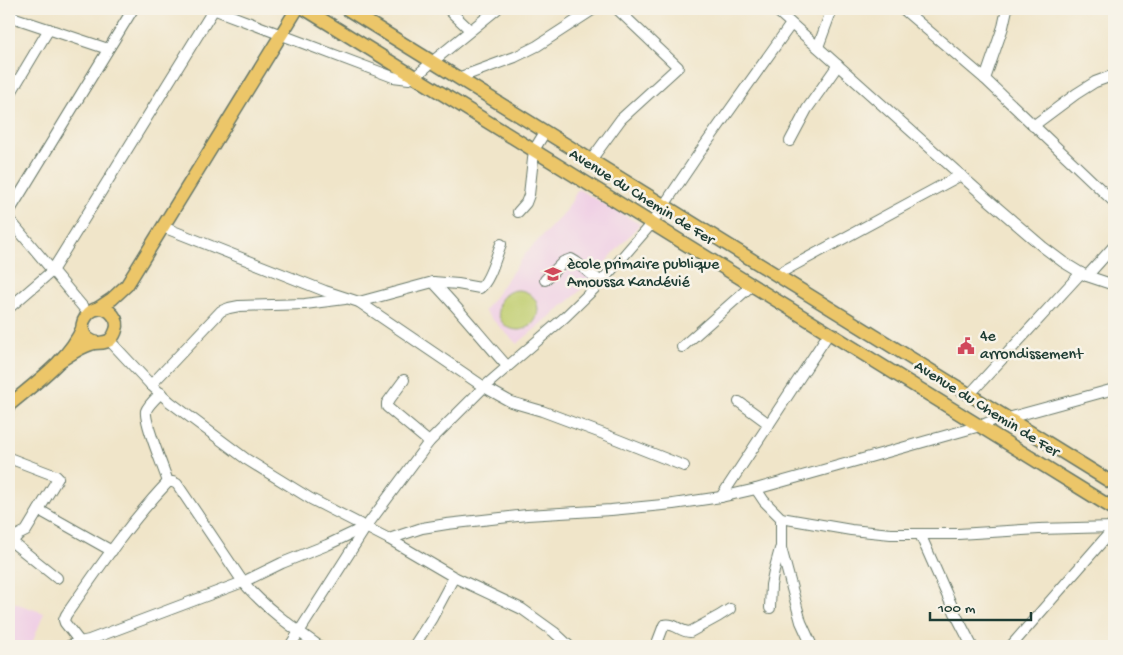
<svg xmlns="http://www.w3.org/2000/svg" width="1123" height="655" font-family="'Gochi Hand',sans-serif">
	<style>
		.built { fill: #f0d0e5 }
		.green { fill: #c0cd6e; stroke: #708551 }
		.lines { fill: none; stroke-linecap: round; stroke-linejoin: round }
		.minor-casing { stroke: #687868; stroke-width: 12 }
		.major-casing { stroke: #687868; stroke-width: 15 }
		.minor { stroke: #fff; stroke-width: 10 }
		.major { stroke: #ecc669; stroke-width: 12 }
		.labels { text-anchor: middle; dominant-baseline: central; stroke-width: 5; stroke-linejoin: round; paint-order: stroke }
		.street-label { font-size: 16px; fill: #1f3d34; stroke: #f7f3e8 }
		.poi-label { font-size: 16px; fill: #1f3d34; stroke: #f7f3e8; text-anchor: start }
	</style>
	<rect width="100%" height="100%" fill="#f7f3e8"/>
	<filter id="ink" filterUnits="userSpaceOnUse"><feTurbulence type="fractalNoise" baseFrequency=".02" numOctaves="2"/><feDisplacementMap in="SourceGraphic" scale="10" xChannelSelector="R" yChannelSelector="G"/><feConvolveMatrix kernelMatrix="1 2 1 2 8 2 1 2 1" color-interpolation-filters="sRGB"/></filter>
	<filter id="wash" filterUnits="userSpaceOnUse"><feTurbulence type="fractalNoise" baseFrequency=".0096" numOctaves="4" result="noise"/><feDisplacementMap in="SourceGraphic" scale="20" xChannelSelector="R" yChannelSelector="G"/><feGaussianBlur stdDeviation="1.12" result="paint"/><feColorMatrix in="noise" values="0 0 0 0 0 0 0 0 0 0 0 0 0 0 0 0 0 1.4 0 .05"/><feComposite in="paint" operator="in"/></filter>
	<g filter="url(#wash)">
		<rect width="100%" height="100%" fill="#f0e5c9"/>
		<g class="built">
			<polygon points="578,189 640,224 576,295 517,344 484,311 526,253 566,211"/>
			<polygon points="9,601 44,613 31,646 9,646"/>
		</g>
		<circle class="green" cx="518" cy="310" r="20"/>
	</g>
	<g filter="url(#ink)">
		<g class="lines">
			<g class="minor-casing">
				<g id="minor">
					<polyline points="213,9 393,77 409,79 415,77 432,62 497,9"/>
					<polyline points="448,9 470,30"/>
					<polyline points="775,9 985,197 1043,247 1063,262 1081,273 1087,276 1114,285"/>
					<polyline points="903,9 985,79 1114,202"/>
					<polyline points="9,16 108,49"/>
					<polyline points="818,47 832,9"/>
					<polyline points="458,78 515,57 537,46 594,9"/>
					<polyline points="985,79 1003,27 1007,9"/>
					<polyline points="9,96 49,29"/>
					<polyline points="1033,126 1076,94 1095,82 1114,75"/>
					<polyline points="790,141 807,109 838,65"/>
					<polyline points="591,160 621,119 678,67 617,9"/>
					<polyline points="9,212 133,9"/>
					<polyline points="518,212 526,203 529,195 534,150 545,132"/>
					<polyline points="9,219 88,313"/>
					<polyline points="163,227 325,291 359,302 484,387 511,402 542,411 601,433 684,466"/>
					<polyline points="776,275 961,175"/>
					<polyline points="1087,276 1114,246"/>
					<polyline points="545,280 563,262 571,259 576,262 601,282"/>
					<path d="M 433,282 C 459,309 482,338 507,366"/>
					<path d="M 359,302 L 433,282 L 458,284 L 480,288 C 490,281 496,256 501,244"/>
					<polyline points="9,308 52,271 214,9"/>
					<polyline points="109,340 151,385 170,402 246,459 311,499 389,539 454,577 522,609 554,632 569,646"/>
					<polyline points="682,347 752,285"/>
					<polyline points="404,380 387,403 387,407 429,442"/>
					<polyline points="151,385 221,311 229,308 239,306 305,304 345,299"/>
					<path d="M 161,393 C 156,398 148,405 146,411 C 144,422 164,469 168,482"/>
					<polyline points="970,394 1081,273"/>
					<polyline points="739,402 769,424"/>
					<polyline points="9,458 56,476 58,478 26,531 18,535 12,542 9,540"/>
					<polyline points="756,489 764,501 781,518 851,530 891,534 958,534 1039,529 1114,527"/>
					<polyline points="721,497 829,333"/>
					<polyline points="39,510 112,551"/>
					<polyline points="781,518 781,548 801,622 812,646"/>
					<polyline points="920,534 955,613 972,646"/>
					<polyline points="389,539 422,528 447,524 527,515 611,510 673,504 721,497 756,489 980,426 996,419 1008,418 1114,389"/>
					<polyline points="12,542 57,578"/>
					<polyline points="770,608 771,585 774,571 780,549"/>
					<path d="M 80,642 L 65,623 L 64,620 L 66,615 C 98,569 129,523 168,482 L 173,482 L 177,484 L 243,582 C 264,607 292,627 319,646"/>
					<polyline points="69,646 80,642 89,640 243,582 282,563 327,545 365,527"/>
					<polyline points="290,646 366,527 429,442 484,387 565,317 601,282 652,223 700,152 791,24"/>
					<polyline points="414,646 432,618 454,577"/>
					<path d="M 656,646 L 664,625 C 674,622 680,632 690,632 L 719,616 L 730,609"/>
					<polyline points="1011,646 1114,528"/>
				</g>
			</g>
			<g class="major-casing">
				<g id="major">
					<polyline points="305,9 1114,509"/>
					<polyline points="347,9 1114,484"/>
					<polyline points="97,309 112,299 127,285 297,9"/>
					<path d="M 60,361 C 70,355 80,347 91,344 C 97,342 104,344 110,340 C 113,337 115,334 116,330 C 118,325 117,320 113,315 C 95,292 64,334 97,343"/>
					<path d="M 9,405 C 35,383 70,359 83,327"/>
				</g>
			</g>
			<use href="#minor" class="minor"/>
			<use href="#major" class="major"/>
		</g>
	</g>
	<defs>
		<g id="school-bare" transform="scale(1.35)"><path d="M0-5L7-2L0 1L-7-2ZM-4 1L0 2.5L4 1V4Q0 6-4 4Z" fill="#d1495b" stroke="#f7f3e8" stroke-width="2.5" paint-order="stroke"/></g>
		<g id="civic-bare" transform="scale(1.35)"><path d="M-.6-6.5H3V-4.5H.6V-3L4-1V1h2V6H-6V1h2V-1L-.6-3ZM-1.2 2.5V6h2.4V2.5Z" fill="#d1495b" stroke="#f7f3e8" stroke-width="2.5" paint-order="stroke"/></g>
	</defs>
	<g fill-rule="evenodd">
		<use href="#school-bare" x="553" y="274"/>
		<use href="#civic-bare" x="966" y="346"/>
	</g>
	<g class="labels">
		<g class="street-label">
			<text transform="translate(641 198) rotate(32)">Avenue du Chemin de Fer</text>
			<text transform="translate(986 410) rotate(32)">Avenue du Chemin de Fer</text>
		</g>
		<g class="poi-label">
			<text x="567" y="265">ècole primaire publique<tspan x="567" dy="18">Amoussa Kandévié</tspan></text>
			<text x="980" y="337">4e<tspan x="980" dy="18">arrondissement</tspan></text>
		</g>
	</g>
	<rect width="1123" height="655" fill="none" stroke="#f7f3e8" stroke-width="30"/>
	<path d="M930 612v8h101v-8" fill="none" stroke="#1f3d34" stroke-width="2.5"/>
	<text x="938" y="612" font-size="15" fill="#1f3d34" stroke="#f7f3e8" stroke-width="4" paint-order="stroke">100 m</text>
</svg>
